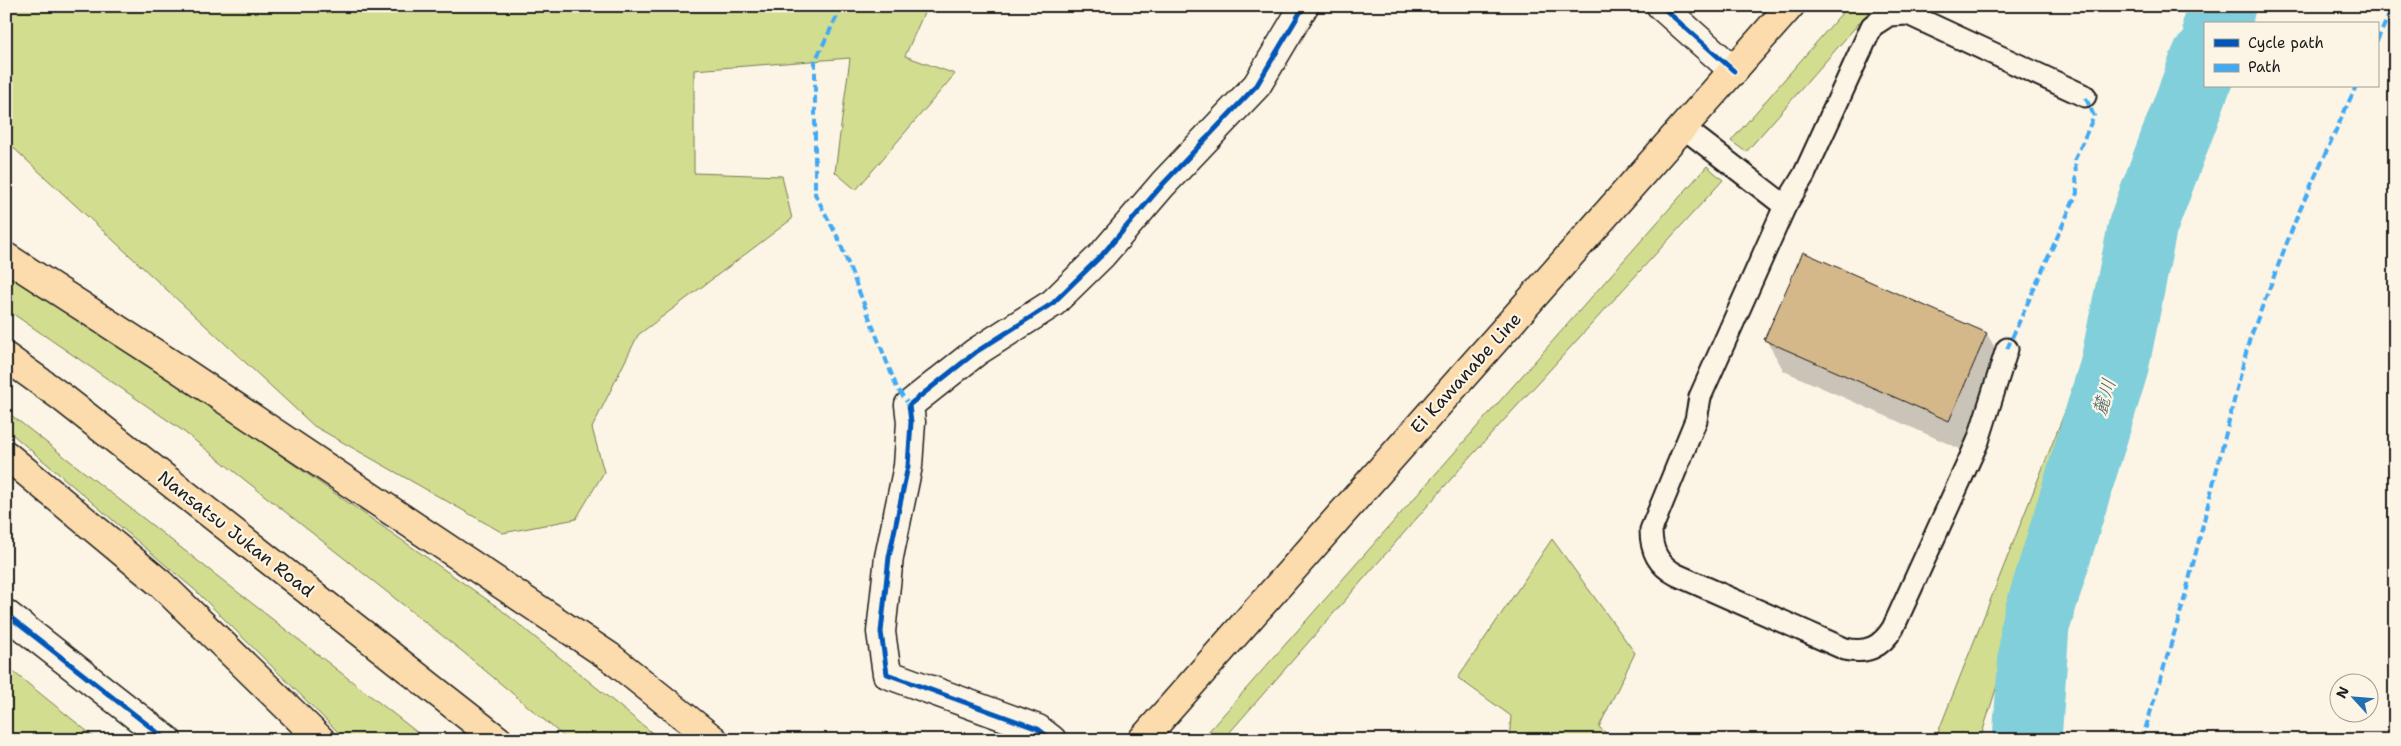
<svg xmlns="http://www.w3.org/2000/svg" width="2401" height="746" font-family="'Shantell Sans','Klee One',sans-serif">
	<style>
		.green { fill: #d2dd90; stroke: #777c56 }
		.shadow { fill: #0003 }
		.lines { fill: none; stroke-linecap: round; stroke-linejoin: round }
		.river { stroke: #80cfdb; stroke-width: 69 }
		.building { fill: #d5b88a; stroke: #1c1c1c }
		.service-casing { stroke: #1c1c1c; stroke-width: 25 }
		.minor-casing { stroke: #1c1c1c; stroke-width: 31 }
		.primary-casing { stroke: #1c1c1c; stroke-width: 31 }
		.motorway-casing { stroke: #1c1c1c; stroke-width: 31 }
		.service { stroke: #fcf5e5; stroke-width: 21 }
		.minor { stroke: #fcf5e5; stroke-width: 28 }
		.primary { stroke: #fcdcac; stroke-width: 28 }
		.motorway { stroke: #fcdcac; stroke-width: 28 }
		.quiet { stroke: #3fa9f5; stroke-width: 4; stroke-dasharray: 8 4; stroke-linecap: butt }
		.cycleway-casing { stroke: #fcf5e5; stroke-width: 8 }
		.cycleway { stroke: #0057b8; stroke-width: 5 }
		.labels { text-anchor: middle; dominant-baseline: central; stroke-width: 4.5; stroke-linejoin: round; paint-order: stroke }
		.street-label { font-size: 18px; fill: #1c1c1c; stroke: #fcf5e5 }
		.water-label { font-size: 19px; font-style: italic; fill: #3f5b5f; stroke: #fcf5e5 }
	</style>
	<rect width="100%" height="100%" fill="#fcf5e5"/>
	<filter id="ink" filterUnits="userSpaceOnUse"><feTurbulence type="fractalNoise" baseFrequency=".02" numOctaves="2"/><feDisplacementMap in="SourceGraphic" scale="10" xChannelSelector="R" yChannelSelector="G"/><feConvolveMatrix kernelMatrix="1 2 1 2 8 2 1 2 1" color-interpolation-filters="sRGB"/></filter>
	<g filter="url(#ink)">
		<g class="green">
			<polygon points="6,6 927,6 905,56 955,74 856,190 835,172 850,58 694,70 694,173 782,176 792,219 638,335 592,428 604,472 576,519 503,533 314,426 6,141"/>
			<polygon points="1848,6 1874,6 1746,152 1731,141"/>
			<polygon points="1707,166 1723,180 1465,463 1223,740 1201,740"/>
			<polygon points="6,271 160,371 499,608 661,740 568,740 463,652 179,428 6,309"/>
			<polygon points="2066,409 2080,420 1980,740 1935,740"/>
			<polygon points="6,411 427,740 346,740 196,591 6,429"/>
			<polygon points="1552,539 1635,653 1599,727 1613,740 1509,740 1511,716 1458,678"/>
			<polygon points="6,666 98,740 6,740"/>
		</g>
		<polygon class="shadow" points="1987,334 2005,365 1967,452 1784,371 1766,340"/>
		<g class="lines">
			<g class="river">
				<polyline points="2217,24 2221,6"/>
				<polyline points="2027,740 2035,626 2114,367 2143,225 2205,60"/>
			</g>
		</g>
		<polygon class="building" points="1803,252 1987,333 1949,421 1764,340"/>
		<g class="lines">
			<g class="service-casing">
				<g id="service">
					<polyline points="1684,128 1785,206"/>
					<path d="M 2007,349 L 1978,441 L 1893,628 C 1881,647 1867,654 1845,649 L 1677,575 C 1658,565 1651,551 1651,530 L 1696,420 L 1700,397 L 1785,206 L 1804,175 L 1872,26 L 1889,15 L 1908,14 L 2085,96"/>
				</g>
			</g>
			<g class="minor-casing">
				<g id="minor">
					<polyline points="1661,6 1734,71"/>
					<polyline points="6,614 167,740"/>
					<polyline points="1052,740 1038,729 887,674 881,632 889,557 908,466 911,422 909,405 976,352 1053,303 1102,255 1163,184 1257,85 1304,6"/>
				</g>
			</g>
			<g class="primary-casing">
				<polyline id="primary" points="1142,740 1790,6"/>
			</g>
			<g class="motorway-casing">
				<g id="motorway">
					<polyline points="6,257 179,369 610,657 714,740"/>
					<polyline points="6,357 63,398 498,740"/>
					<polyline points="6,455 161,584 321,740"/>
				</g>
			</g>
			<use href="#service" class="service"/>
			<use href="#minor" class="minor"/>
			<use href="#primary" class="primary"/>
			<use href="#motorway" class="motorway"/>
			<g class="quiet">
				<polyline points="842,6 815,61 815,194 838,238 897,388 909,405"/>
				<polyline points="2377,41 2393,6"/>
				<polyline points="2007,349 2077,193 2075,159 2094,116 2085,96"/>
				<polyline points="2142,740 2183,604 2249,341 2298,214 2356,86"/>
			</g>
			<g class="cycleway-casing">
				<g id="cycleway">
					<polyline points="1661,6 1734,71"/>
					<polyline points="6,614 167,740"/>
					<polyline points="1052,740 1038,729 887,674 881,632 889,557 908,466 911,422 909,405 976,352 1053,303 1102,255 1163,184 1257,85 1304,6"/>
				</g>
			</g>
			<use href="#cycleway" class="cycleway"/>
		</g>
	</g>
	<g class="labels">
		<g class="street-label">
			<text transform="translate(1466 373) rotate(-48)">Ei Kawanabe Line</text>
			<text transform="translate(236 534) rotate(38)">Nansatsu Jukan Road</text>
		</g>
		<g class="water-label">
			<text transform="translate(2104 397) rotate(-73)">麓川</text>
		</g>
	</g>
	<rect width="2401" height="746" fill="none" stroke="#fcf5e5" stroke-width="25"/>
	<rect x="12" y="12" width="2376" height="721" fill="none" stroke="#1c1c1c" stroke-width="2" filter="url(#ink)"/>
	<rect x="2204" y="22" width="175" height="65" fill="#fcf5e5" stroke="#a29e95"/>
	<rect x="2214" y="39" width="25" height="8" fill="#0057b8" stroke="#a29e95"/>
	<text x="2248" y="48" font-size="15" fill="#1c1c1c">Cycle path</text>
	<rect x="2214" y="64" width="25" height="8" fill="#3fa9f5" stroke="#a29e95"/>
	<text x="2248" y="72" font-size="15" fill="#1c1c1c">Path</text>
	<g transform="translate(2354 698) rotate(296)"><circle r="24" fill="#fcf5e5" stroke="#a29e95"/>
	<path d="M0-4L9 19L0 12L-9 19Z" fill="#1f6fb2"/>
	<text y="-8" font-size="14" font-weight="bold" text-anchor="middle" fill="#1c1c1c">N</text>
	</g>
</svg>
